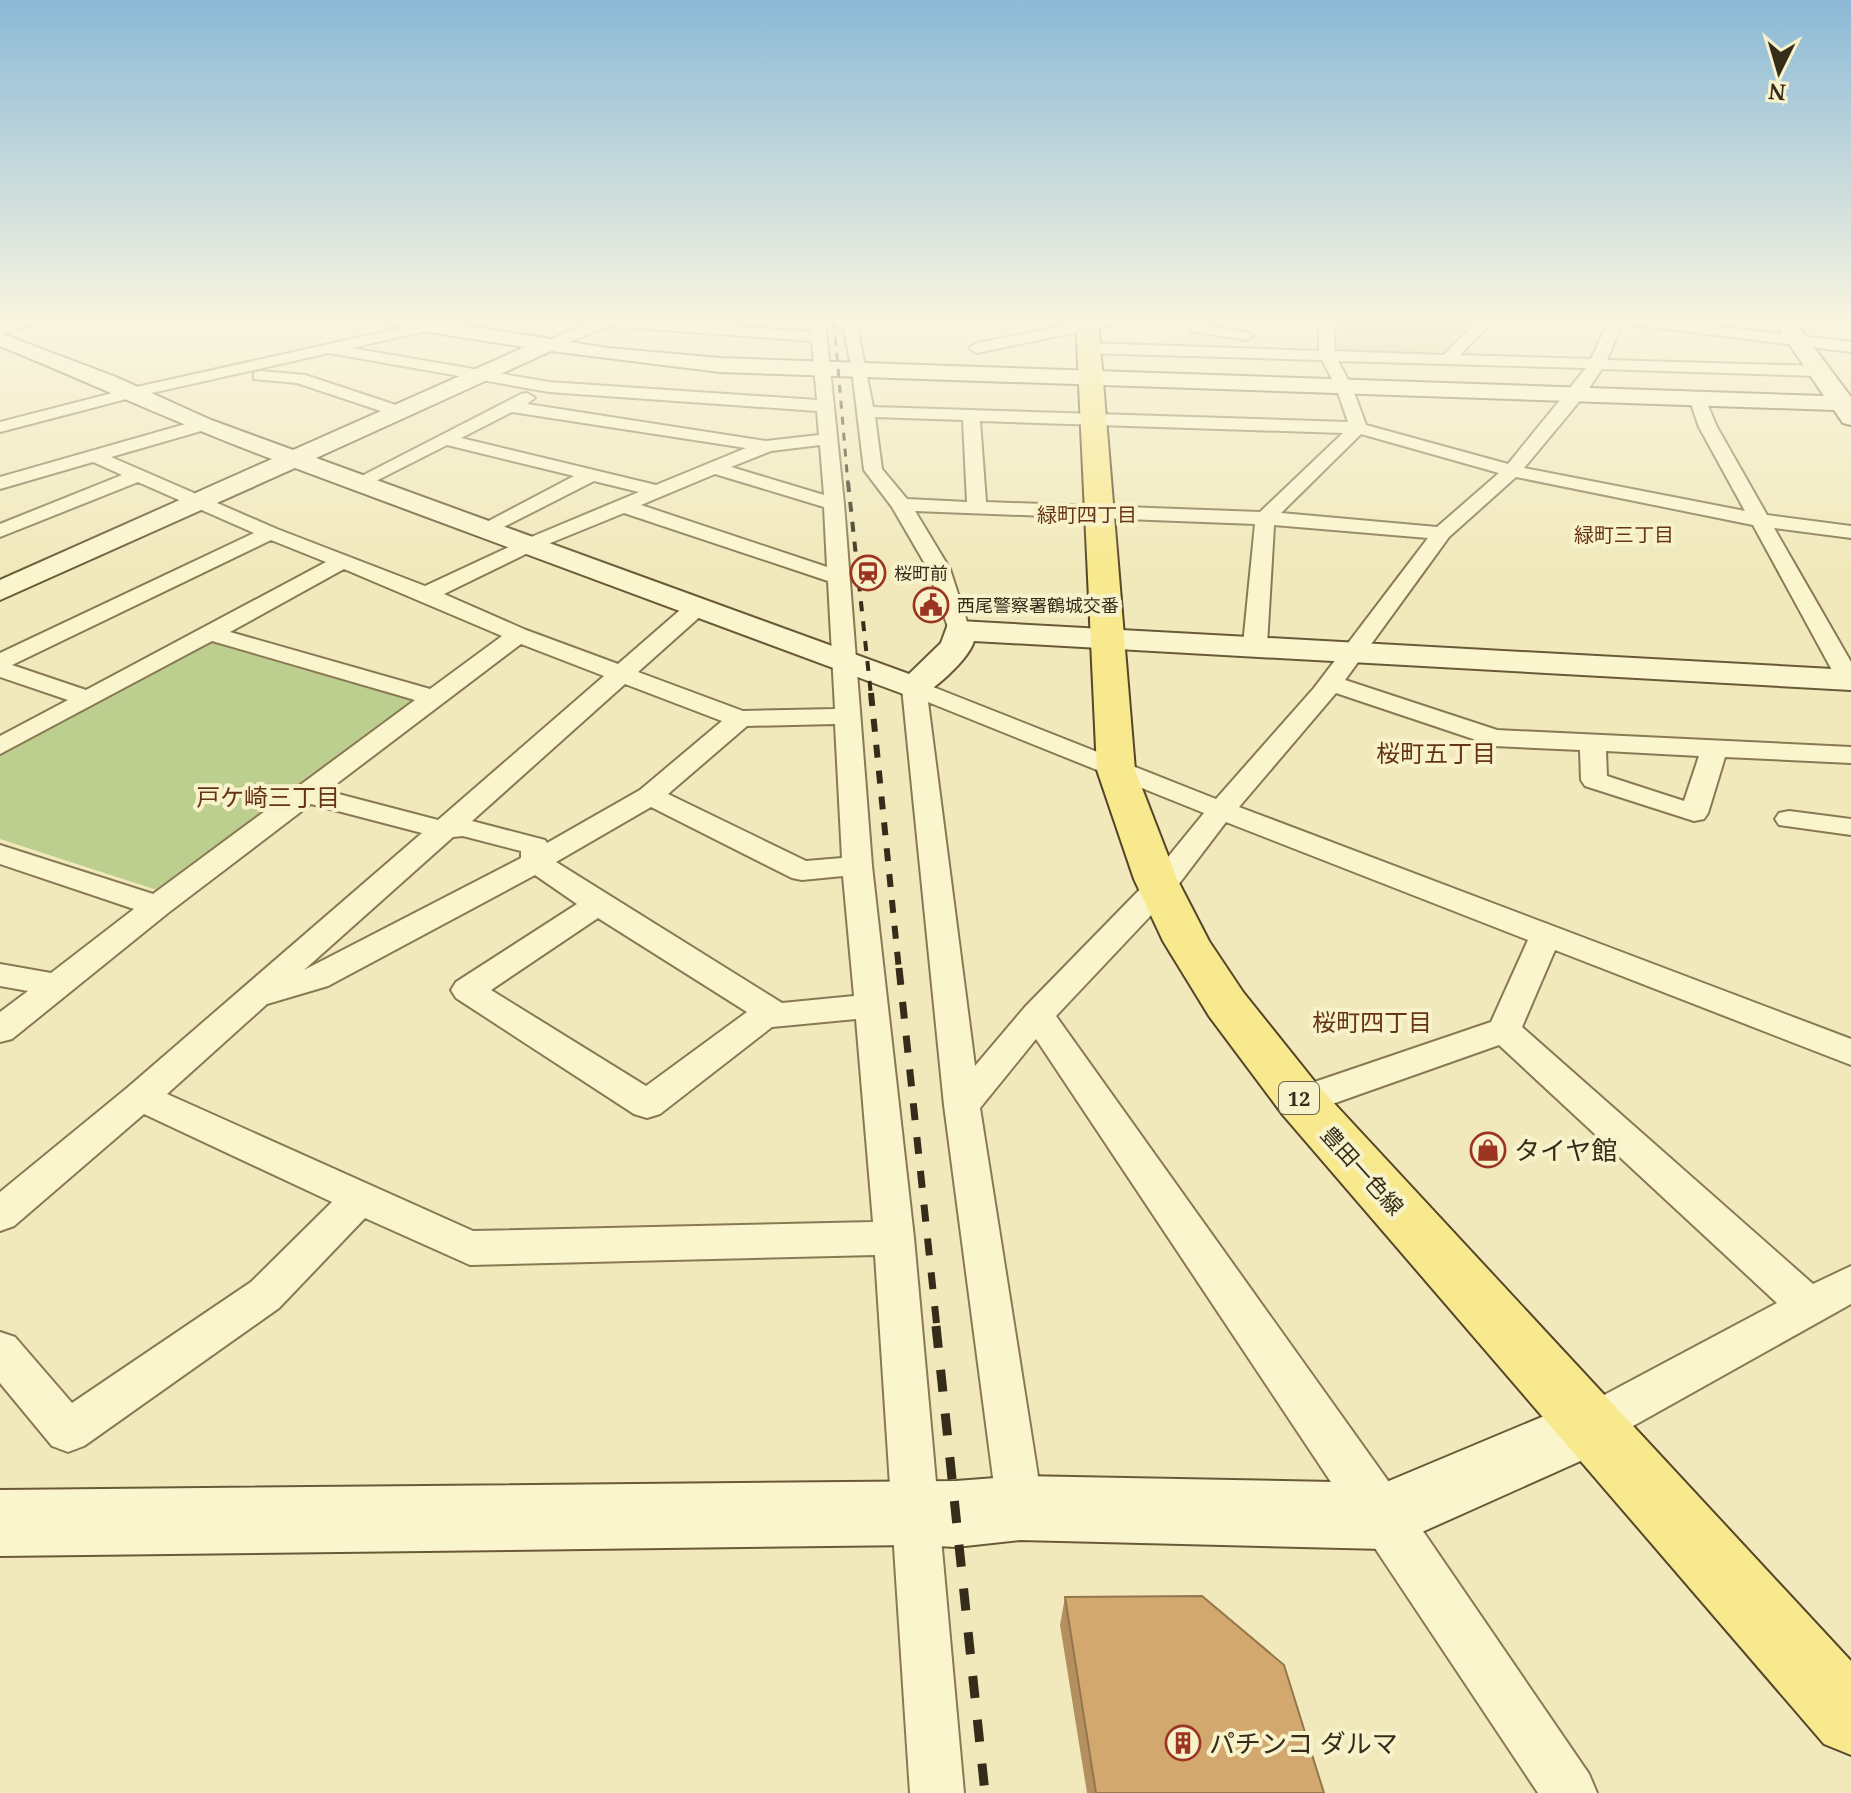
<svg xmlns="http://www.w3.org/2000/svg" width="1851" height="1793" font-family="'Noto Serif','Noto Sans JP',serif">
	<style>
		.green { fill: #bccf8e }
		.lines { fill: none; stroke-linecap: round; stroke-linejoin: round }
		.street-casing { stroke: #887954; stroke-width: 4 }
		.secondary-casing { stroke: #6a5937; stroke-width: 4 }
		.primary-casing { stroke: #554529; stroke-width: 4 }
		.street { fill: #fbf5ce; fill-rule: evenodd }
		.secondary { fill: #fbf5ce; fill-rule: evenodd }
		.primary { fill: #f8e98e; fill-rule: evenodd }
		.rail-far4 { stroke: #362c1a; stroke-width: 3; stroke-dasharray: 8 8; stroke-linecap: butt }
		.rail-far3 { stroke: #362c1a; stroke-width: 4; stroke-dasharray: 10 10; stroke-linecap: butt }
		.rail-far2 { stroke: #362c1a; stroke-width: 6; stroke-dasharray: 13 13; stroke-linecap: butt }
		.rail-far1 { stroke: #362c1a; stroke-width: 7; stroke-dasharray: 17 17; stroke-linecap: butt }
		.rail { stroke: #362c1a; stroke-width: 9; stroke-dasharray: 22 22; stroke-linecap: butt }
		.wall { fill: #b5905f }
		.building { fill: #d2a86e; stroke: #93764d; stroke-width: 2 }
		.labels { text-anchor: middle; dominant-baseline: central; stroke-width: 8; stroke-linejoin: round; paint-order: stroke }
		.far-poi-label { font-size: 18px; fill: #362c1a; stroke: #f8f2cb; text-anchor: start }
		.far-neighbourhood-label { font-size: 20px; fill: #663416; stroke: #f8f2cb }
		.shield { fill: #f8f2cb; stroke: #70674f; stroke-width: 2 }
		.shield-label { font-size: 20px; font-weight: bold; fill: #362c1a }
		.street-label { font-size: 22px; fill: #362c1a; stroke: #f8f2cb }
		.neighbourhood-label { font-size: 24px; fill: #663416; stroke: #f8f2cb }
		.near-poi-label { font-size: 26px; fill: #362c1a; stroke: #f8f2cb; text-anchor: start }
	</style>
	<rect width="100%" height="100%" fill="#f1e9bb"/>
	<g class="green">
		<polygon points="1337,321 1474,321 1440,353 1337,350"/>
		<polygon points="209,642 412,701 160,891 0,839 0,756"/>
	</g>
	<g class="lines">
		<g class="street-casing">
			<g id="street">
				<polygon points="19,321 41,321 0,335 0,326"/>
				<path d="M 433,321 L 459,321 L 457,324 L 351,348 L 549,382 L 817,400 L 812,341 L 610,326 L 553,348 L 548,350 L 540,345 L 592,321 L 658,321 L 812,332 L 811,321 L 825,321 L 844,504 L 872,866 L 914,1238 L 964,1793 L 910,1793 L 875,1255 L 470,1265 L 365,1218 L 279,1308 L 84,1446 L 68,1452 L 52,1446 L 0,1383 L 0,1332 L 15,1337 L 72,1403 L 251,1282 L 332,1202 L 144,1114 L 14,1226 L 0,1231 L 0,1192 L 127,1088 L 422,833 L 311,804 L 168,913 L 12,1039 L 0,1042 L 0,1012 L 28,991 L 0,986 L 0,964 L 51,973 L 134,909 L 0,864 L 0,845 L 153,894 L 415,700 L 212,641 L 0,754 L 0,736 L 68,700 L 0,677 L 0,653 L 254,533 L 138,482 L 0,537 L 0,524 L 122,475 L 93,462 L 0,489 L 0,477 L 196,421 L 208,421 L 211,425 L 208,429 L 111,457 L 277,529 L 425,586 L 524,540 L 639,492 L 594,481 L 488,535 L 481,533 L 478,529 L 481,525 L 574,476 L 447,445 L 364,487 L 350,487 L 348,483 L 521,394 L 527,393 L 535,398 L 527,404 L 766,441 L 819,435 L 817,411 L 549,392 L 329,353 L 134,397 L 0,432 L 0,422 L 132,388 ZM 512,412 L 746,448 L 656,485 L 461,438 ZM 820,445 L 824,495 L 731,467 L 771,451 ZM 715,474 L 824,507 L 827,567 L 641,505 ZM 624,513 L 828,581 L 835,709 L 743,711 L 638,672 L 703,614 L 706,609 L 703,604 L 687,604 L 618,664 L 526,630 L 444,594 L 538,548 ZM 271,540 L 326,562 L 86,690 L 12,665 ZM 344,569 L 502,636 L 430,689 L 230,632 ZM 521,644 L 604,676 L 438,820 L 327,791 ZM 625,684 L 722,721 L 640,790 L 547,843 L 545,840 L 472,821 ZM 835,724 L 842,858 L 806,861 L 668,794 L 747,726 ZM 651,807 L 792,878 L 802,880 L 843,876 L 854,996 L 782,1003 L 556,862 ZM 463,836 L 521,851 L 521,858 L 304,970 L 453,837 ZM 535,875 L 577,904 L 456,982 L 451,990 L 456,998 L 634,1114 L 647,1118 L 660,1114 L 772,1027 L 856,1019 L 873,1222 L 473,1231 L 167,1094 L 267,1004 L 328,986 ZM 598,918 L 747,1012 L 646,1086 L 491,990 Z"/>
				<path d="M 842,321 L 856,321 L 873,407 L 1348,422 L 1336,387 L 1322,360 L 1088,353 L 1080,348 L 1088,343 L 1319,351 L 1319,321 L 1333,321 L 1335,351 L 1443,355 L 1478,321 L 1493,321 L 1460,355 L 1591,359 L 1609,321 L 1623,321 L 1607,360 L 1818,366 L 1826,371 L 1818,376 L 1602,369 L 1583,397 L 1524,468 L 1745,511 L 1699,427 L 1689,398 L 1691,394 L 1703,394 L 1717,427 L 1767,515 L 1851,526 L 1851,538 L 1774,528 L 1851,662 L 1851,690 L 1842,688 L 1839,683 L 1753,525 L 1516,477 L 1449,537 L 1345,680 L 1497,730 L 1851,747 L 1851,763 L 1725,757 L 1708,813 L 1704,819 L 1694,821 L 1585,786 L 1581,780 L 1580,750 L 1494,746 L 1336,693 L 1239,807 L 1851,1039 L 1851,1065 L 1555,950 L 1522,1027 L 1813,1284 L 1851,1266 L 1851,1304 L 1608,1440 L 1592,1446 L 1576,1440 L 1570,1425 L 1576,1410 L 1777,1303 L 1499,1045 L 1301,1115 L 1288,1111 L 1283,1101 L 1288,1091 L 1491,1022 L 1528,940 L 1226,822 L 1172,893 L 1056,1016 L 1401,1499 L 1589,1774 L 1597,1793 L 1538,1793 L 1036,1039 L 980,1108 L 1043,1508 L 1036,1524 L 1020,1531 L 1004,1524 L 997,1508 L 944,1105 L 902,688 L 905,683 L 923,683 L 1216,799 L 1314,688 L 1428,538 L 1274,525 L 1267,645 L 1263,650 L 1247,650 L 1243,645 L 1255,524 L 915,511 L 950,569 L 970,631 L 967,636 L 951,636 L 928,569 L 892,507 L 864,470 L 852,370 ZM 1338,361 L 1586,368 L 1508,464 L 1366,425 L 1352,387 ZM 875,417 L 963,420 L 967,502 L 907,499 L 882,469 ZM 980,421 L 1343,433 L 1260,512 L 986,502 ZM 1361,434 L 1499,473 L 1437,527 L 1281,513 ZM 928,702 L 1204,813 L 1150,879 L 1025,1007 L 975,1066 ZM 1606,751 L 1699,756 L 1684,801 L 1607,776 Z"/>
				<polygon points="1089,321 1117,321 1110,325 977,353 969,348 977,343"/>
				<polygon points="1627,321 1668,321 1851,342 1851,352 1634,325"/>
				<polygon points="1195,324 1246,332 1253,336 1246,340 1190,331 1190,325"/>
				<polygon points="260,371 305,375 405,408 407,412 399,417 297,383 254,379 254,373"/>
				<polygon points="1789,811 1851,819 1851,835 1779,825 1775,819 1779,813"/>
			</g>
		</g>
		<g class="secondary-casing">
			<g id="secondary">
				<path d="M 386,321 L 435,321 L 608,348 L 720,358 L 1824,396 L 1774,321 L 1794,321 L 1851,397 L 1851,425 L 1843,423 L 1834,410 L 720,372 L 551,351 L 316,458 L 909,674 L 941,643 L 948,624 L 959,621 L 1851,670 L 1851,690 L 974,641 C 969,659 931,694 914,698 L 295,468 L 0,600 L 0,580 L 272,459 C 180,425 91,383 0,346 L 0,333 L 116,377 L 211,420 L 293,450 L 525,347 L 396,327 Z"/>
				<polygon points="1592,1396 1614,1404 1623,1425 1614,1446 1384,1549 1020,1540 956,1547 916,1545 0,1556 0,1490 956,1481 1020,1476 1384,1483"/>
			</g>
		</g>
		<g class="primary-casing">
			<polygon id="primary" points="1076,321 1098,321 1135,770 1177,879 1209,941 1243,992 1319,1087 1851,1661 1851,1755 1824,1744 1283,1115 1209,1016 1163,941 1134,879 1097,770"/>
		</g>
		<use href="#street" class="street"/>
		<use href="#secondary" class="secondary"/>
		<use href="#primary" class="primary"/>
		<polyline class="rail-far4" points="834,321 848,484"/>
		<polyline class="rail-far3" points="848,482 871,695"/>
		<polyline class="rail-far2" points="871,693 899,970"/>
		<polyline class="rail-far1" points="899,968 937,1328"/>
		<polyline class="rail" points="936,1326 985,1793"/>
	</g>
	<polygon class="wall" points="1065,1597 1324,1793 1087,1793 1060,1625"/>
	<polygon class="building" points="1202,1596 1284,1665 1324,1793 1096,1793 1065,1597"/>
	<linearGradient id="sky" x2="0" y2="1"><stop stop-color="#8bb9d7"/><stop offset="0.56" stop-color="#f9f5e0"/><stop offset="1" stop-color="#f9f5e0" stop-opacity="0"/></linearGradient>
	<rect width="1851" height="572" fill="url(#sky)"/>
	<defs>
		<g id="station-ring" transform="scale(1.8)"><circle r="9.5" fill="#f8f2cb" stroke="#9b3420" stroke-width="1.5"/><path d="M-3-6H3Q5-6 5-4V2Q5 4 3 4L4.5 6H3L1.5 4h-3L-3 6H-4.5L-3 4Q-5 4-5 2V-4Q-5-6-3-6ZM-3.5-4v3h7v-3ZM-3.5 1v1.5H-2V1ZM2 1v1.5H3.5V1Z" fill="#9b3420"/></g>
		<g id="civic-ring" transform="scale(1.8)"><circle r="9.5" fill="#f8f2cb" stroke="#9b3420" stroke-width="1.5"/><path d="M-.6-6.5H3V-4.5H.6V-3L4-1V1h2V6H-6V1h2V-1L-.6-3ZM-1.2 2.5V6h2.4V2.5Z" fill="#9b3420"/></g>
		<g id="shop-ring" transform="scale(1.8)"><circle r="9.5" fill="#f8f2cb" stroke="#9b3420" stroke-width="1.5"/><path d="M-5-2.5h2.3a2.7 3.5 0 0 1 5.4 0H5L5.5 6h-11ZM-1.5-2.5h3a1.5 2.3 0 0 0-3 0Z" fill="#9b3420"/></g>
		<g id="building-ring" transform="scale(1.8)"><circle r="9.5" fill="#f8f2cb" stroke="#9b3420" stroke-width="1.5"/><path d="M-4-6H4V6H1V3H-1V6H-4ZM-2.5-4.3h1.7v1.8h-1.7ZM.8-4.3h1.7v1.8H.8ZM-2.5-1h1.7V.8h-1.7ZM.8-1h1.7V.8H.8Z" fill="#9b3420"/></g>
	</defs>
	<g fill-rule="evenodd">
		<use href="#station-ring" x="868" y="573"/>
		<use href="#civic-ring" x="931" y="605"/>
		<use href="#shop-ring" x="1488" y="1150"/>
		<use href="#building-ring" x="1183" y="1743"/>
	</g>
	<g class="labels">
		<g class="far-poi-label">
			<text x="894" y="573">桜町前</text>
			<text x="957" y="605">西尾警察署鶴城交番</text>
		</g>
		<g class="far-neighbourhood-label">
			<text x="1087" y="514">緑町四丁目</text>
			<text x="1624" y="534">緑町三丁目</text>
		</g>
		<rect class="shield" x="1279" y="1082" width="40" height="32" rx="6"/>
		<g class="shield-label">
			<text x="1299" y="1098">12</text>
		</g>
		<g class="street-label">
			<text transform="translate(1363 1170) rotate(48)">豊田一色線</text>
		</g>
		<g class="neighbourhood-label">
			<text x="1436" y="752">桜町五丁目</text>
			<text x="268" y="796">戸ケ崎三丁目</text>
			<text x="1372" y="1021">桜町四丁目</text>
		</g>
		<g class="near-poi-label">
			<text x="1514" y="1150">タイヤ館</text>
			<text x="1209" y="1743">パチンコ ダルマ</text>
		</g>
	</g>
	<g transform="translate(1779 72) rotate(185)" stroke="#f8f2cb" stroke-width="6" paint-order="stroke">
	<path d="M0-6L14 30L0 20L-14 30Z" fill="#362c1a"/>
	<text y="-12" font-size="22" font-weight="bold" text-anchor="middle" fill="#362c1a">N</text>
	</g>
</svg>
